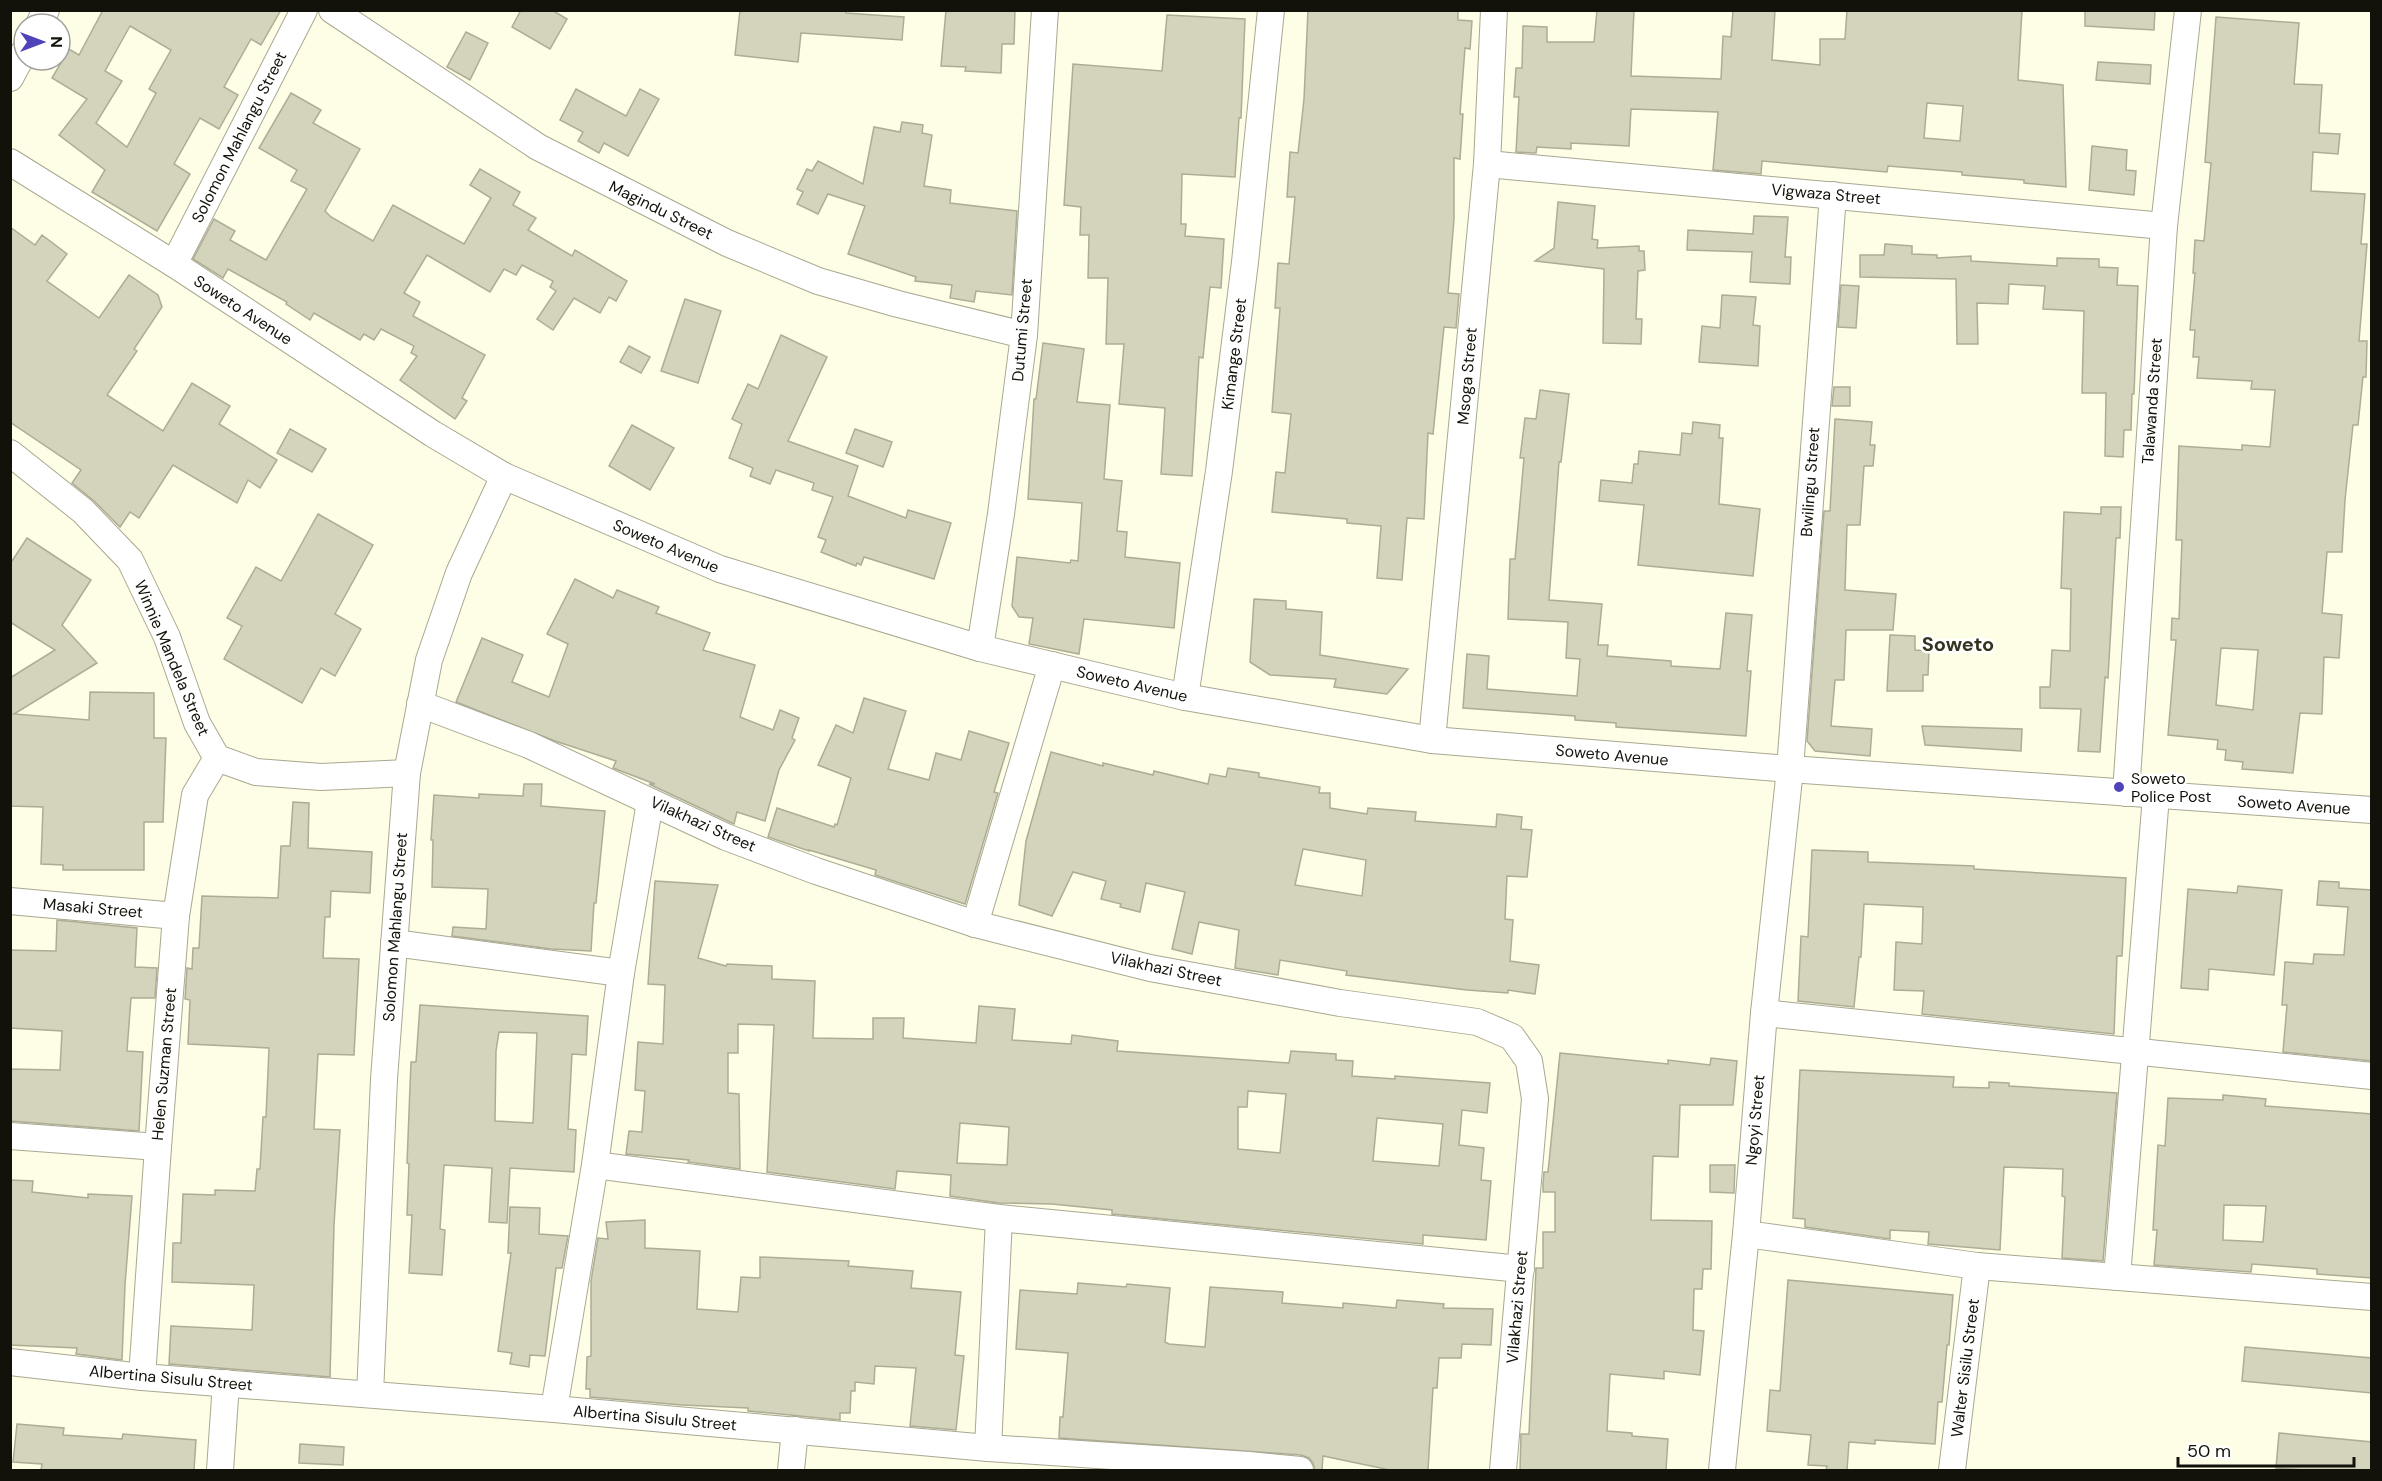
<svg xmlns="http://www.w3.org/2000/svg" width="2382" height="1481" font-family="'DM Sans',sans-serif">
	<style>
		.building { fill: #d4d3bb; stroke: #adac95; stroke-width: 1.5; fill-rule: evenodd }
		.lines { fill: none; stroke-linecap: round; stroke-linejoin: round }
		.minor-casing { stroke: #a9a891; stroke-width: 28 }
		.minor { stroke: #fff; stroke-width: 26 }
		.poi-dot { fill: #4e43ba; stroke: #fff; stroke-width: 2 }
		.labels { text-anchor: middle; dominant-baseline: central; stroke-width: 5; stroke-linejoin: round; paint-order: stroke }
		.street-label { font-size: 16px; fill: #13120a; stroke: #fff }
		.poi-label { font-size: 16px; fill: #13120a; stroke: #fff; text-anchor: start }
		.quarter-label { font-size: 20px; font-weight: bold; fill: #363421; stroke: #fff }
	</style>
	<rect width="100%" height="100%" fill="#fefde5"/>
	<g class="building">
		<path d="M 103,10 L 281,10 L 261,45 L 251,39 L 224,87 L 238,95 L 219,129 L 200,118 L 174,164 L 190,174 L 157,231 L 92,192 L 105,170 L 59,135 L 87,99 L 52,78 L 69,49 L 79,55 ZM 130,26 L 171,50 L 149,89 L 156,93 L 127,147 L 96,123 L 122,81 L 105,71 Z"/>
		<polygon points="521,10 552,10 567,19 550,49 512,27"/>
		<polygon points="740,10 846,10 846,13 904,17 902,40 801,33 798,62 735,55"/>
		<polygon points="946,10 1015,10 1014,44 1002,44 1001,73 965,71 966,67 941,66"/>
		<polygon points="1308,10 1458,10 1458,20 1472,21 1470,49 1465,48 1460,114 1463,114 1460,159 1454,158 1454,219 1448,293 1459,294 1456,328 1444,327 1433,434 1428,433 1424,519 1407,518 1402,580 1377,578 1381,526 1347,523 1347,519 1272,512 1276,472 1285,473 1291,414 1272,412 1280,308 1275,308 1278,263 1289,264 1295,197 1287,197 1290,152 1298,153 1304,99"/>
		<path d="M 1597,10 L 1634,10 L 1631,76 L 1721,79 L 1723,36 L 1731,37 L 1733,10 L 1775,10 L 1772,60 L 1820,65 L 1820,39 L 1845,39 L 1847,10 L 2022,10 L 2018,80 L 2063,85 L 2066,187 L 2024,183 L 2024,180 L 1962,175 L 1962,172 L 1888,166 L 1887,172 L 1762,161 L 1761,174 L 1713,170 L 1718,112 L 1631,109 L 1629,146 L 1571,143 L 1571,149 L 1537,147 L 1536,153 L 1516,152 L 1519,97 L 1514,97 L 1516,68 L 1522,68 L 1523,26 L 1547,27 L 1547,42 L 1594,42 ZM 1927,103 L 1963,106 L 1960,141 L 1924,138 Z"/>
		<polygon points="2085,10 2155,10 2154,30 2085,26"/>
		<polygon points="1167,15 1245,19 1241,118 1239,118 1235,177 1182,174 1181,224 1186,224 1185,236 1224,239 1221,288 1210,287 1203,358 1199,357 1192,476 1161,474 1165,408 1119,404 1124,344 1106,344 1108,278 1088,278 1089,235 1080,235 1081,207 1064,205 1073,64 1162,71"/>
		<path d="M 2216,17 L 2299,23 L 2294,84 L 2322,85 L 2319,133 L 2340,134 L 2338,154 L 2313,152 L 2311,191 L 2365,194 L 2361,244 L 2367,244 L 2359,341 L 2367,341 L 2366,377 L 2363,377 L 2358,425 L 2353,425 L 2345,500 L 2342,552 L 2327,552 L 2322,613 L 2342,615 L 2339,658 L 2324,657 L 2322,714 L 2300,713 L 2293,773 L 2242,769 L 2243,762 L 2225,760 L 2226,750 L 2217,749 L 2218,740 L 2168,735 L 2176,640 L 2171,640 L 2172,618 L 2179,619 L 2182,540 L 2176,540 L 2179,446 L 2242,450 L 2242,445 L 2270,447 L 2275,390 L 2251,389 L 2252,381 L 2197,378 L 2199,357 L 2193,357 L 2195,330 L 2190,330 L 2195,273 L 2193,273 L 2195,240 L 2204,241 L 2211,163 L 2205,162 ZM 2221,648 L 2258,650 L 2253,710 L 2216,705 Z"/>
		<polygon points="466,32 488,43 470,80 447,67"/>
		<polygon points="2098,62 2151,65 2150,84 2096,80"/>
		<polygon points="576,89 626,116 640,89 659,99 628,156 604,143 599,153 578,141 583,132 560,120"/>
		<polygon points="291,93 321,110 313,123 360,149 325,211 331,217 373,241 393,205 464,244 491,198 470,185 480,169 520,192 513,205 536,218 528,230 572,256 575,250 627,281 616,301 609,297 600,313 574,298 553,330 537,319 556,291 550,287 553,281 522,265 516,275 504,269 490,292 427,255 404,293 420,302 413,316 485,355 462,398 467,401 455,419 400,380 417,356 411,353 414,346 381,329 374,340 364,334 360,340 314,313 310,320 286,304 287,302 228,269 223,278 193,259 214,219 235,231 230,240 266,260 307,189 291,181 297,170 259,148"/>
		<polygon points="902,122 923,125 922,133 932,135 924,186 951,190 950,203 1017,211 1012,295 976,291 974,302 950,298 952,285 915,281 916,277 848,254 865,206 828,194 818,214 797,204 803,192 797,189 807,169 812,171 818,161 863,184 874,127 900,132"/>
		<polygon points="2092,146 2127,150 2126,170 2136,171 2134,195 2089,190"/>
		<polygon points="1558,202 1595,206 1592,239 1598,240 1597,248 1639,246 1639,251 1644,251 1645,270 1638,271 1636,319 1642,319 1641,344 1603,343 1604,269 1535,261 1554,248"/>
		<polygon points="1754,216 1788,217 1785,257 1791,257 1790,284 1750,282 1752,252 1687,250 1688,230 1753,234"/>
		<polygon points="10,227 35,245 42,235 67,254 47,281 99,318 129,275 158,295 162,307 134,349 137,351 107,395 163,431 192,383 230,406 219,424 277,460 260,488 248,480 237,503 173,465 139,518 130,512 120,527 94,501 72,483 81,470 10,422"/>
		<polygon points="1885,244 1912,246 1912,254 1937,255 1937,258 1971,256 1971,261 2057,266 2057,258 2099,259 2099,267 2118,268 2117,285 2138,286 2134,394 2132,394 2131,430 2124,430 2123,457 2105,456 2106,393 2082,393 2084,311 2043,309 2045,286 2009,284 2008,304 1977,303 1978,344 1957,344 1956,279 1860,277 1860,255 1884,255"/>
		<polygon points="1841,285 1859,286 1856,328 1838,327"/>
		<polygon points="1722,295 1756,297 1753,325 1760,326 1758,366 1699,362 1702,326 1720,328"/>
		<polygon points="685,299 721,311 698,383 661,371"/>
		<polygon points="781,335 827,357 788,441 858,466 848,496 906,518 908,510 951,523 934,579 864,557 861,565 857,563 856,566 821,552 826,540 818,537 833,497 812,490 814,483 776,470 770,484 750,476 753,468 729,458 742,424 732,419 748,384 758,389"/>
		<polygon points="1043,343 1084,349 1077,402 1110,405 1104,479 1122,481 1117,531 1127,532 1125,557 1180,563 1174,628 1084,619 1079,654 1029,644 1033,618 1019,617 1012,606 1017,557 1070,563 1071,560 1078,561 1082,503 1028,499 1034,399 1036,399"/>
		<polygon points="629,346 650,357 641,373 620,362"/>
		<polygon points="1834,387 1850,387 1850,406 1832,406"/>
		<polygon points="1540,390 1569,394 1561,462 1559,462 1549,600 1602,604 1598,645 1608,645 1607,656 1671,661 1671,666 1720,669 1726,613 1752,615 1747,671 1751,671 1746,736 1616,727 1616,723 1575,720 1575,716 1463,708 1467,654 1489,656 1487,689 1577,696 1580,659 1566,658 1568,622 1508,619 1510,559 1515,559 1524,458 1520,458 1525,418 1536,419"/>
		<polygon points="1835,419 1872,422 1870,445 1875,445 1873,466 1864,466 1860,525 1847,525 1845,590 1896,594 1893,630 1846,630 1844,680 1835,680 1831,726 1872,729 1870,756 1815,751 1807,741 1824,511 1830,511"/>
		<polygon points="1693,422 1720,425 1719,438 1723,438 1719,504 1760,509 1753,576 1638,565 1644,505 1599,501 1601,480 1632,483 1634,464 1638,464 1639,451 1680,455 1682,433 1692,434"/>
		<polygon points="632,425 674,448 650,490 609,466"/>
		<polygon points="290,429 326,449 312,472 277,453"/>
		<polygon points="855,429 892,442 883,467 846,453"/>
		<polygon points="2101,507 2121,507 2120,538 2116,538 2108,678 2105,677 2100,752 2078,751 2081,709 2040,708 2040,687 2050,687 2052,650 2070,651 2071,589 2061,588 2064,512 2101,514"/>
		<polygon points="318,514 373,545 335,614 361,629 335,676 321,668 302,703 224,659 242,626 227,618 256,567 281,581"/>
		<polygon points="27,538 91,580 62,625 97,663 14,714 89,720 90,692 154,693 154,738 166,738 163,822 144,822 144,870 63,870 63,865 41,864 43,807 10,806 10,678 55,650 10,622 10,564"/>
		<polygon points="575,579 613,598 617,590 659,607 656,613 710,633 703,650 755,665 740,717 773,730 780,710 799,718 792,738 795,740 779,770 765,821 737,812 734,824 732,823 649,784 655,784 613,768 616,761 555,741 456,702 482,638 523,655 512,682 549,697 568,644 547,634"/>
		<polygon points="1254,599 1286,601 1286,609 1322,612 1320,655 1408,669 1387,694 1334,687 1336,679 1270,675 1250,662"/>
		<polygon points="1890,635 1915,636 1915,650 1929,651 1928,675 1923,675 1923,691 1887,691"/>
		<polygon points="864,698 906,711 888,769 929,780 936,753 961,760 969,731 1009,743 994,792 998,793 965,904 875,875 876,870 809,850 809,851 768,837 777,808 834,827 835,824 837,825 851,778 818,765 836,725 853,733"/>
		<polygon points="1922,726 2022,729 2021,751 1925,745"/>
		<path d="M 1051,752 L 1103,766 L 1103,763 L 1153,775 L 1154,771 L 1208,784 L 1210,774 L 1226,777 L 1228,768 L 1259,773 L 1259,777 L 1320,787 L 1319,793 L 1330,793 L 1330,808 L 1367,814 L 1368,808 L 1416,812 L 1415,821 L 1496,827 L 1497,814 L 1522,817 L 1521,829 L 1532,830 L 1527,877 L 1507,876 L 1505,919 L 1513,920 L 1510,961 L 1539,965 L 1535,994 L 1508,990 L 1508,993 L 1467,990 L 1393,981 L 1346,975 L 1347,971 L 1280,960 L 1278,975 L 1235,968 L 1239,930 L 1199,922 L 1192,954 L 1172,949 L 1185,892 L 1146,883 L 1140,912 L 1120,907 L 1121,904 L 1101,899 L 1106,881 L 1073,872 L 1052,916 L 1019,905 L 1026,841 ZM 1303,849 L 1366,860 L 1362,896 L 1295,885 Z"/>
		<polygon points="524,784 542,784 541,806 605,811 596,903 594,903 591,951 551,949 452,936 453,927 486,929 488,889 432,887 433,840 431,840 434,795 479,798 479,794 523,796"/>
		<polygon points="293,802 309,803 308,848 372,852 370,893 331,891 330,917 325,917 323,958 359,959 354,1055 318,1054 314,1129 340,1130 334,1225 330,1377 169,1364 171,1326 252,1330 254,1285 172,1282 173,1243 181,1243 183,1194 215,1195 215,1190 255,1191 257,1169 260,1169 263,1117 266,1117 269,1048 188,1044 190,1000 185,999 187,968 192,969 193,948 199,948 202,896 278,898 281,846 290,846"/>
		<polygon points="1812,850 1868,852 1868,862 1974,866 1974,869 2126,878 2122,956 2117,956 2114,1034 1922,1014 1924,991 1894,990 1896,942 1922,944 1923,907 1864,904 1861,957 1859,957 1854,1007 1798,1001 1801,936 1808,937"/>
		<path d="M 655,881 L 718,885 L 698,958 L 726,966 L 727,964 L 772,966 L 772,979 L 815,981 L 813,1038 L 873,1039 L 873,1018 L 904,1018 L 903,1038 L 976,1043 L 979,1006 L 1015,1009 L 1012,1040 L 1071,1044 L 1072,1035 L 1118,1041 L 1117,1051 L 1289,1063 L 1291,1051 L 1336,1054 L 1336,1060 L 1353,1061 L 1352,1076 L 1395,1079 L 1395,1076 L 1490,1083 L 1487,1113 L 1462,1110 L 1459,1145 L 1484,1148 L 1481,1180 L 1491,1181 L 1486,1240 L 1423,1235 L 1423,1244 L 1112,1214 L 1112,1210 L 1052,1204 L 999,1203 L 950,1196 L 951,1175 L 897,1171 L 895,1189 L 767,1172 L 774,1025 L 738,1024 L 738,1053 L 728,1053 L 728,1093 L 739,1094 L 740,1169 L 688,1162 L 689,1160 L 626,1154 L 629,1131 L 642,1132 L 645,1091 L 635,1090 L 638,1042 L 663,1044 L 665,985 L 648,984 ZM 1248,1091 L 1286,1094 L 1280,1153 L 1238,1149 L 1238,1107 L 1247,1107 ZM 1377,1118 L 1443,1124 L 1439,1166 L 1373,1161 ZM 960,1123 L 1009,1127 L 1007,1165 L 957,1163 Z"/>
		<polygon points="2319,881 2339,882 2339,888 2372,890 2372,1061 2283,1052 2287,1005 2282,1005 2285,962 2313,964 2314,954 2344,955 2348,907 2317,905"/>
		<polygon points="2238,886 2282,890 2274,975 2209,969 2208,990 2181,988 2188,889 2237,893"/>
		<polygon points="57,920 137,928 135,967 157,968 155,998 131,998 127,1051 143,1052 139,1131 10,1121 10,1069 60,1070 62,1031 10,1028 10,950 56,951"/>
		<path d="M 420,1005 L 588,1016 L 586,1055 L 572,1054 L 568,1129 L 576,1130 L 574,1172 L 510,1168 L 507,1223 L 489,1222 L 492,1168 L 444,1165 L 440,1229 L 445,1230 L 442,1275 L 409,1273 L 412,1215 L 407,1215 L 409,1164 L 407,1163 L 411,1062 L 416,1062 ZM 499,1032 L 537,1033 L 533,1123 L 495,1121 L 496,1051 Z"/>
		<polygon points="1560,1053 1668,1064 1668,1060 1710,1065 1711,1058 1737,1061 1733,1105 1680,1105 1678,1157 1653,1156 1651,1220 1712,1221 1711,1269 1703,1269 1702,1289 1694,1289 1693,1330 1704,1331 1700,1375 1664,1371 1664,1379 1610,1374 1607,1431 1632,1433 1632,1436 1668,1439 1666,1470 1520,1470 1521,1434 1529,1434 1536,1268 1543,1268 1543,1232 1555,1232 1555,1192 1543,1192 1543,1184 1544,1172 1548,1172"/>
		<polygon points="1800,1070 1954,1077 1953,1087 1989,1088 1989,1082 2009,1083 2009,1086 2117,1093 2103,1261 2062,1258 2065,1197 2062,1196 2063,1169 2004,1167 2000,1250 1928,1244 1929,1232 1890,1230 1890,1239 1805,1227 1805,1219 1793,1218"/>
		<path d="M 2223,1095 L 2266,1099 L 2265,1106 L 2372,1114 L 2372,1278 L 2317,1274 L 2317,1269 L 2252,1264 L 2251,1272 L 2154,1265 L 2157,1230 L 2153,1230 L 2158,1145 L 2165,1146 L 2168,1098 L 2223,1100 ZM 2224,1205 L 2266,1206 L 2263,1242 L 2223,1240 Z"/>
		<polygon points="1710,1165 1735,1165 1734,1193 1710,1192"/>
		<polygon points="10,1180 33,1181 32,1192 88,1198 88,1194 132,1196 125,1285 122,1360 76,1354 77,1348 10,1345"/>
		<polygon points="510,1207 540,1208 539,1234 568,1236 562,1268 556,1268 545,1356 530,1355 529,1367 510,1364 512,1353 498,1351 511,1253 508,1253"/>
		<polygon points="645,1220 645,1248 700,1251 697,1309 738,1312 741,1277 760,1278 760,1257 849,1261 848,1266 913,1271 911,1288 961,1292 955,1355 964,1356 956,1430 910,1426 916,1368 875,1366 874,1384 855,1382 855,1391 851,1391 850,1413 840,1413 840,1420 748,1411 748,1408 682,1405 590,1397 590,1389 586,1389 587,1357 591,1356 591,1281 598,1238 608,1239 606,1222"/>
		<polygon points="1788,1280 1953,1295 1949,1345 1947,1345 1942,1402 1938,1402 1935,1444 1875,1440 1875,1444 1849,1442 1847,1470 1826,1470 1827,1466 1808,1465 1811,1435 1767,1431 1770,1390 1780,1391"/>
		<polygon points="1078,1283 1126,1287 1127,1284 1170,1288 1165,1342 1169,1344 1205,1347 1210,1287 1283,1292 1282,1303 1343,1308 1343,1303 1396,1308 1397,1300 1444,1304 1443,1308 1493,1309 1491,1345 1462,1344 1461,1358 1439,1358 1437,1388 1433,1388 1428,1470 1390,1470 1323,1456 1322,1470 1315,1470 1313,1463 1309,1458 1301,1455 1059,1438 1060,1417 1063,1417 1068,1353 1016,1349 1020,1290 1077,1294"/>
		<polygon points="2245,1347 2372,1358 2372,1393 2242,1381"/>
		<polygon points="17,1424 64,1428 63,1435 122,1439 123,1434 196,1440 194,1470 41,1470 42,1464 13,1462"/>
		<polygon points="2279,1433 2372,1442 2372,1470 2305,1470 2276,1468"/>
		<polygon points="300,1444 344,1447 343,1465 299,1463"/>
	</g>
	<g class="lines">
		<g class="minor-casing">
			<g id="minor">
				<polyline points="332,10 538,147 727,243 818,281 898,304 1024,335"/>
				<polyline points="39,24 46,10"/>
				<polyline points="10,78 24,52"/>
				<polyline points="10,162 174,264 433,434 504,476 720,569 980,648 1185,697 1432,740 1790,769 2372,810"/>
				<polyline points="1487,164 2164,226"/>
				<polyline points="174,264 304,10"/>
				<polyline points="10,453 83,511 130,560 167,637 197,723 217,758 256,772 321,777 407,773"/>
				<polyline points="980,648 1001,514 1024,335 1045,10"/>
				<polyline points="1185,697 1219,471 1245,262 1271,10"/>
				<polyline points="420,704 529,745 726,837 816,871 975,924 1150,968 1340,1003 1477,1022 1512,1037 1529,1061 1535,1099 1503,1470"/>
				<polyline points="1432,740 1487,164 1494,10"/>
				<polyline points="2126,793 2164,226 2188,10"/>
				<polyline points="10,901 176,916"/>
				<polyline points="975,924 1052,665"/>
				<polyline points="394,943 621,973"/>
				<polyline points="1764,1013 2372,1076"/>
				<polyline points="10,1136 158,1147"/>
				<polyline points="595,1165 999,1218 1521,1269"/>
				<polyline points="1746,1234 1977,1266 2372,1297"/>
				<polyline points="2117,1277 2156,796"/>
				<polyline points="10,1362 142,1377 554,1409 988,1448 1249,1465 1300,1470"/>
				<polyline points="142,1377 158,1147 176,916 195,795 217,758"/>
				<polyline points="370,1394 384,1079 407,773 429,660 459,573 504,476"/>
				<polyline points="554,1409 595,1165 621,973 650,802"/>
				<polyline points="988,1448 999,1218"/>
				<polyline points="220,1470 226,1383"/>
				<polyline points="791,1470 795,1430"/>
				<polyline points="1722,1470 1746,1234 1764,1013 1790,769 1833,195"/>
				<polyline points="1952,1470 1977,1266"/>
			</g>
		</g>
		<use href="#minor" class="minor"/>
	</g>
	<circle class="poi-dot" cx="2119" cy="787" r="6"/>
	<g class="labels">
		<g class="street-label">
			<text transform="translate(239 137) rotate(-63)">Solomon Mahlangu Street</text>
			<text transform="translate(1826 194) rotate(5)">Vigwaza Street</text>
			<text transform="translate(661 210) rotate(26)">Magindu Street</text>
			<text transform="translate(243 310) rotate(33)">Soweto Avenue</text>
			<text transform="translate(1022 330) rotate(-85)">Dutumi Street</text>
			<text transform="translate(1234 354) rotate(-83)">Kimange Street</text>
			<text transform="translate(1467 376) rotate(-85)">Msoga Street</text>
			<text transform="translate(2152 401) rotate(-86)">Talawanda Street</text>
			<text transform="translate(1810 482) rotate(-86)">Bwilingu Street</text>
			<text transform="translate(666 546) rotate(23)">Soweto Avenue</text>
			<text transform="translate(172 658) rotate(67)">Winnie Mandela Street</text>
			<text transform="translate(1132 684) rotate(13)">Soweto Avenue</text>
			<text transform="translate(1612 755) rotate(5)">Soweto Avenue</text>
			<text transform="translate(2294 805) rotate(4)">Soweto Avenue</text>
			<text transform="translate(703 824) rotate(24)">Vilakhazi Street</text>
			<text transform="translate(93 908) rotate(5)">Masaki Street</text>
			<text transform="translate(395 927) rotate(-86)">Solomon Mahlangu Street</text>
			<text transform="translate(1166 969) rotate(12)">Vilakhazi Street</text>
			<text transform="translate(164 1064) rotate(-85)">Helen Suzman Street</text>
			<text transform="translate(1755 1120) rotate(-85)">Ngoyi Street</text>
			<text transform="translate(1517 1307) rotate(-85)">Vilakhazi Street</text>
			<text transform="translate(1965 1368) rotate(-83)">Walter Sisilu Street</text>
			<text transform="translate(171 1378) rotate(5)">Albertina Sisulu Street</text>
			<text transform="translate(655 1418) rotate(5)">Albertina Sisulu Street</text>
		</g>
		<g class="poi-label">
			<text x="2131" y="778">Soweto<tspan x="2131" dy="18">Police Post</tspan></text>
		</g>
		<g class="quarter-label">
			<text x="1958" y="644">Soweto</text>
		</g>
	</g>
	<rect width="2382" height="1481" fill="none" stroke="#13120a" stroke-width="24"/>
	<g transform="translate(42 42) rotate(90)"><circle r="28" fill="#ffffff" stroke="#a1a09d" stroke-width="1.5"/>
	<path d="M0-4.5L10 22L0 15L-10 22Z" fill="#4e43ba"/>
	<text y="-9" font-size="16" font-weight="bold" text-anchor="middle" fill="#13120a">N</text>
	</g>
	<path d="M2178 1457v9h176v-9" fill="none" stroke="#13120a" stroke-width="3"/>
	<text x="2187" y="1457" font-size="18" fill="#13120a" stroke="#ffffff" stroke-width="4.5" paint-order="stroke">50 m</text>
</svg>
